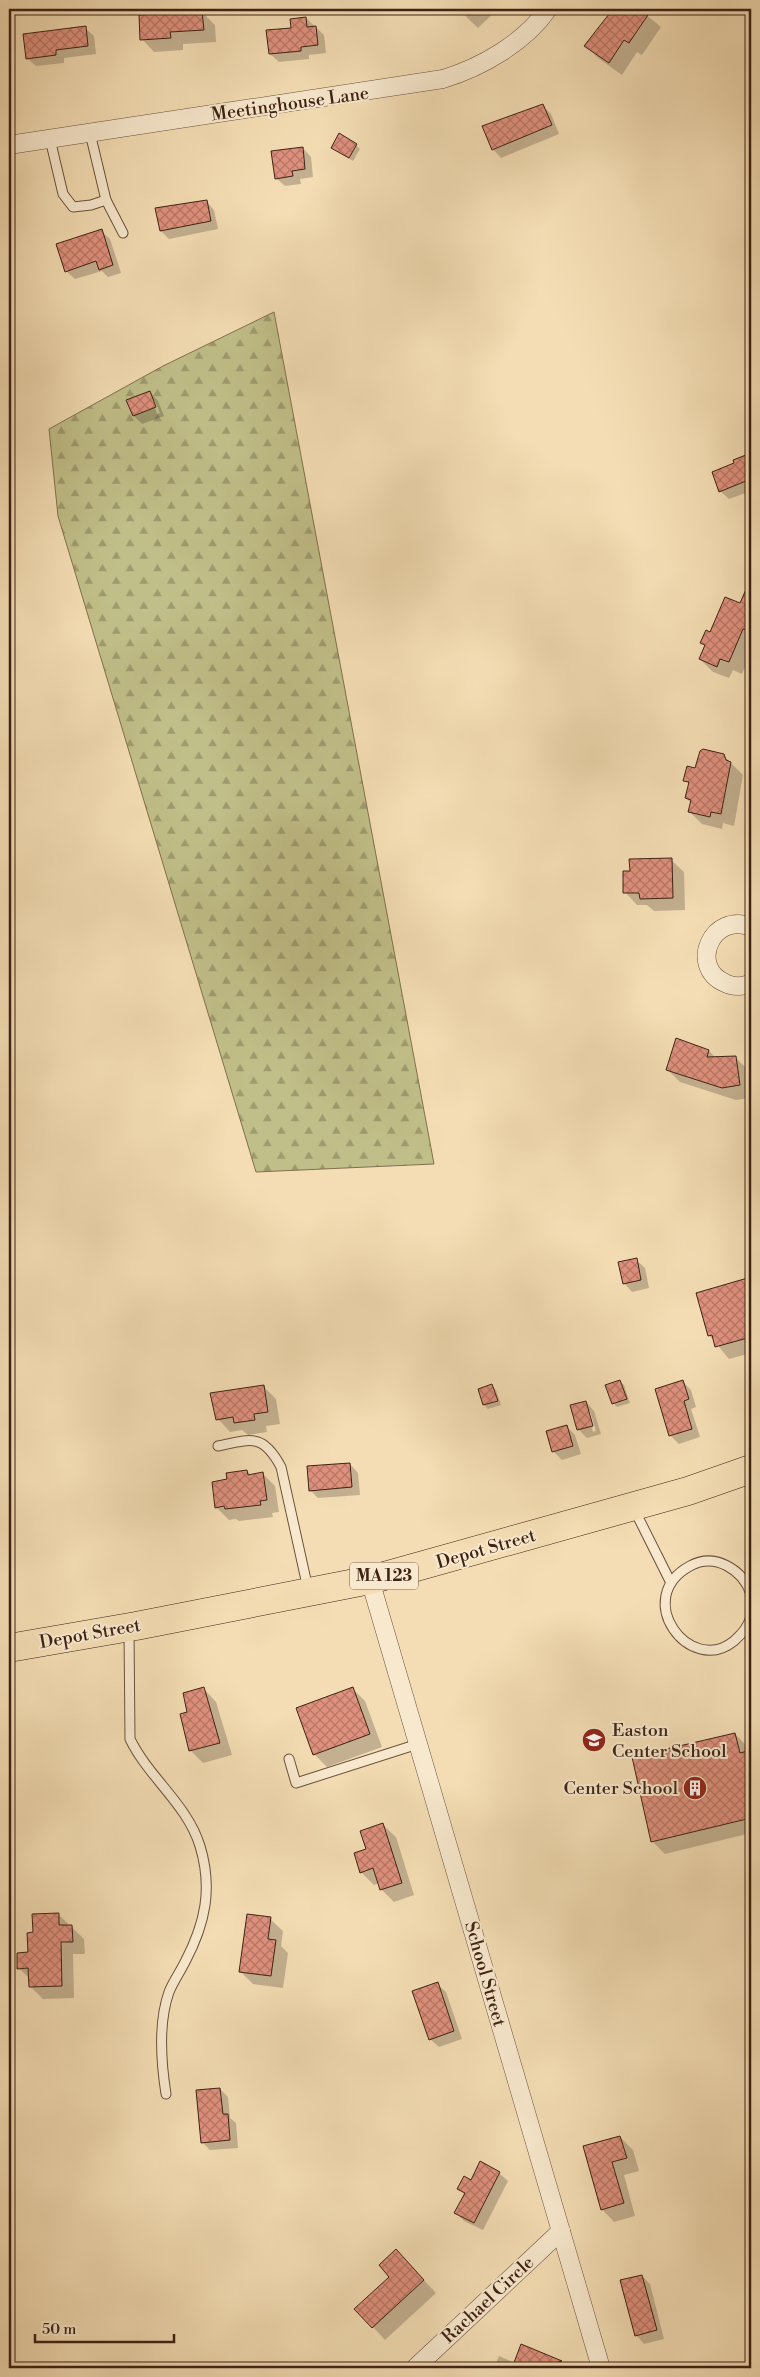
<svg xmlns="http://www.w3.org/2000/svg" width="760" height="2377" font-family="'Libre Bodoni',serif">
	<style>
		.forest { fill: url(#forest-firs); stroke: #80704f }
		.shadow { fill: #0003; fill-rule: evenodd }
		.building { fill: url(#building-cross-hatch); stroke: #3e2215 }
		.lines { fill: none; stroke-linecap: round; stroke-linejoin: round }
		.service-casing { stroke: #6c513d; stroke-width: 11 }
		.minor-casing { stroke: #6c513d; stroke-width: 19 }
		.trunk-casing { stroke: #3e2215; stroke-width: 29 }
		.service { stroke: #f8e9ce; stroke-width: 9 }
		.minor { stroke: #f8e9ce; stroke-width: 18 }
		.trunk { stroke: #f4ddb4; stroke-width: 28 }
		.labels { text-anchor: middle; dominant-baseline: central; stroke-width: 4; stroke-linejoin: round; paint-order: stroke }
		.shield { fill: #f8e9ce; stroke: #765e4c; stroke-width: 1 }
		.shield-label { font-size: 16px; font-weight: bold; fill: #3e2215 }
		.street-label { font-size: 18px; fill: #3e2215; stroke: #f8e9ce }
		.poi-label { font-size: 18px; fill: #3e2215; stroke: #f8e9ce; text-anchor: start }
	</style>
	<defs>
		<pattern id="forest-firs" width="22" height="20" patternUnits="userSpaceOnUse" patternTransform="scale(1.25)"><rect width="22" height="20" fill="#c1bf89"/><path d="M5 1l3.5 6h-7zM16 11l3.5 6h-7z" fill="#9e9b6f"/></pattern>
		<pattern id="building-cross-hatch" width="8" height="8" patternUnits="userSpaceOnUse" patternTransform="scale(1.25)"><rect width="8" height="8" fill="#e0917e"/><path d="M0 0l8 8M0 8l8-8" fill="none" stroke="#b77666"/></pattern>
	</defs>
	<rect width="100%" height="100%" fill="#f4ddb4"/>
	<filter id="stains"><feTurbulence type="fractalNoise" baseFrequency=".004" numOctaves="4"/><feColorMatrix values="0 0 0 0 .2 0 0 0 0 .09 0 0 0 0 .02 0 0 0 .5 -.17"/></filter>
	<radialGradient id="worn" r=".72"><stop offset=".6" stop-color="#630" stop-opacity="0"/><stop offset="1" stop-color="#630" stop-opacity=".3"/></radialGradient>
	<polygon class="forest" points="274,312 434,1164 256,1172 58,516 49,429 163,366"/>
	<g class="shadow">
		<polygon points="167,9 187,9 191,13 202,12 215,25 216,42 183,44 183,50 154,52 142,39 168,14"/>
		<polygon points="458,9 498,9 478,28"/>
		<polygon points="613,9 639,9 661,27 642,55 637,52 622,75 598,58 586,46"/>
		<polygon points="306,18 324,35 326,53 309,55 309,59 279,62 270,54"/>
		<polygon points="85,28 94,36 96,54 64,58 64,63 36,66 27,58"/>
		<polygon points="543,106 551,114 559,134 501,158 493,149"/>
		<polygon points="356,145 360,149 353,161 332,148"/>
		<polygon points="303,148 311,157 313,177 300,179 301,184 285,186 276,178"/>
		<polygon points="206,201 214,210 218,229 169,239 161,231"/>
		<polygon points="101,231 110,239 121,273 108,277 102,271 75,279 66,271"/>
		<path d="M 150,392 L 158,401 L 164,416 L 142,424 L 134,416 L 128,401 ZM 153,401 L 155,401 L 160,413 L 157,414 Z"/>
		<polygon points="751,454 751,491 729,499 720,491 736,464 735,461"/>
		<polygon points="726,599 751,607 751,652 742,674 733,670 729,678 713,672 700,659 705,646 702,643 711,634"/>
		<polygon points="723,755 743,775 734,826 723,823 722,829 702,824 689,811 691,803 686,798 690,785 685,780 696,770"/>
		<polygon points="671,860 684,872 685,910 654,911 647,905 637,905 625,892 631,873"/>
		<polygon points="709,1051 716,1058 736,1058 748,1070 751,1098 736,1100 680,1082 667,1069"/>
		<polygon points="636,1260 645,1268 649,1288 632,1292 624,1283"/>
		<polygon points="751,1278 751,1353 729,1359 709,1335 698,1294"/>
		<polygon points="620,1381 624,1385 630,1403 617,1407 613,1403"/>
		<polygon points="683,1382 691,1390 696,1407 691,1409 700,1437 679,1444 670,1435"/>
		<polygon points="263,1386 276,1399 280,1424 266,1426 267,1432 248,1435 242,1430 230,1432 218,1419"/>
		<polygon points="492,1386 496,1390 501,1405 488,1409 484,1405 479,1390"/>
		<path d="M 586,1402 L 594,1411 L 601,1434 L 587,1438 L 579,1430 L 572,1406 ZM 587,1411 L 590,1411 L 596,1431 L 593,1432 Z"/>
		<polygon points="567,1427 575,1435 581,1454 562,1460 553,1451"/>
		<polygon points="350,1464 358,1473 360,1495 318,1498 310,1490"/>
		<polygon points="247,1471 251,1475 263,1474 275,1486 279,1512 272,1513 273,1517 239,1521 236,1519 229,1520 216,1507 228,1481"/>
		<polygon points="204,1689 216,1702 232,1755 203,1763 190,1750 189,1713"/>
		<polygon points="353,1689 365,1701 382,1747 327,1767 314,1754"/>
		<polygon points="735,1734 748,1747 749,1752 751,1752 751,1833 665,1854 652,1841"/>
		<polygon points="383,1825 396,1837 414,1895 394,1902 381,1889 379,1883 374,1885 361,1872 368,1849"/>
		<polygon points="58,1914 84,1939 85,1954 73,1954 74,1998 43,1999 30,1986 30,1979 19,1968 29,1953 34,1934"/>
		<polygon points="270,1919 283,1931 281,1946 288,1953 283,1988 253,1984 240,1971"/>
		<polygon points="437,1984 446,1992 462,2039 439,2047 430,2039"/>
		<polygon points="220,2089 228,2097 230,2118 236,2123 238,2148 210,2150 202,2142"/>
		<polygon points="620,2137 633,2150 639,2171 624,2175 635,2216 614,2222 602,2209 584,2147"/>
		<polygon points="499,2173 508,2181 483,2230 464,2221 456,2213 465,2195 459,2189 472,2181"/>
		<polygon points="408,2263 436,2293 385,2340 373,2327"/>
		<polygon points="642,2276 650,2284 664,2339 644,2344 636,2335"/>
		<polygon points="522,2346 561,2362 567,2368 494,2368 499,2356 515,2363"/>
		<polygon points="308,2363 313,2368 301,2368"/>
	</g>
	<g class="building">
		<polygon points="166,9 182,9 182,12 202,11 204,30 170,32 171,38 140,40 139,15 166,13"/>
		<polygon points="613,9 652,9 629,43 624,40 609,63 584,46"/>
		<polygon points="306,17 307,27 316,26 318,45 301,47 301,51 269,54 266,30 291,28 290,19"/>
		<polygon points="86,26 88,46 56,50 56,55 26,59 23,34"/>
		<polygon points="543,104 552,125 492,150 482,126"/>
		<polygon points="339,133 357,144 349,158 331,148"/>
		<polygon points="303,147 305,169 292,171 293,176 275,179 271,151"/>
		<polygon points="207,200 211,221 160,231 155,208"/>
		<polygon points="102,229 113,265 99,270 96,261 65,272 56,244"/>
		<polygon points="150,391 156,407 133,416 126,400"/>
		<polygon points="751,453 751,479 719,492 712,472 734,463 733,460"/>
		<polygon points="751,578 751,620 747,630 743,629 729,662 720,659 717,667 699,659 705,645 700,643 706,630 710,632 725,597 740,603"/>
		<polygon points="703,749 724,754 726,760 731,762 721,814 711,812 710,817 688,812 691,800 685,798 689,782 683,781 687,766 695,768 700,751"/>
		<polygon points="672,858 673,898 640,899 639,893 623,893 623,871 630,871 629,859"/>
		<polygon points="676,1038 709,1050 707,1057 736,1056 740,1085 722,1088 666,1070"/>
		<polygon points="637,1258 641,1280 623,1284 618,1262"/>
		<polygon points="751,1277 751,1337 715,1347 712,1335 708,1336 696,1293"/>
		<polygon points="620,1380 627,1399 612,1404 605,1385"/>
		<polygon points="683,1380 689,1399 684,1401 692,1429 669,1436 655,1389"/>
		<polygon points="492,1384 498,1401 483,1405 478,1389"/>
		<polygon points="264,1385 268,1412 254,1414 255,1420 234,1423 233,1417 216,1420 210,1393"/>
		<polygon points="586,1401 593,1426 577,1430 570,1405"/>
		<polygon points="567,1425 573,1446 552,1452 546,1431"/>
		<polygon points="350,1463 352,1487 309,1491 307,1466"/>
		<polygon points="247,1470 248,1475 263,1472 267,1500 260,1501 261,1505 225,1509 224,1506 215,1508 212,1482 227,1479 226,1473"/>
		<polygon points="204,1687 220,1743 189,1751 180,1714 187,1712 183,1693"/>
		<polygon points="353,1687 370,1734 313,1755 296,1708"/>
		<polygon points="735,1733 740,1753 751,1750 751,1818 651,1842 632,1757"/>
		<polygon points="383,1823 402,1883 380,1890 373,1868 360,1873 354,1853 366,1849 360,1831"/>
		<polygon points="59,1913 59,1925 72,1925 73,1942 61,1942 62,1986 29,1987 28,1968 17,1969 17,1953 28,1952 27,1933 33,1932 32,1914"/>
		<polygon points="247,1914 271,1917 268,1939 276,1940 271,1976 239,1972"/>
		<polygon points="438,1982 454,2031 429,2040 412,1991"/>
		<polygon points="220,2088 223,2114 228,2114 230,2140 201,2143 196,2090"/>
		<polygon points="620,2136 627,2158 612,2162 624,2203 601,2210 583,2146"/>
		<polygon points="480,2161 500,2172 474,2223 454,2213 465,2193 457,2189 464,2176 471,2180"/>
		<polygon points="396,2249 424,2280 372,2328 354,2309 389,2277 379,2265"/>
		<polygon points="642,2275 657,2330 635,2336 620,2280"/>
		<polygon points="521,2344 562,2361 539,2368 512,2368"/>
	</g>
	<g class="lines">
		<g class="service-casing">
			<g id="service">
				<polyline points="90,133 106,200"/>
				<polyline points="50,139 63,194 73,207 91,205 106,200 123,233"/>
				<path d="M 218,1446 C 251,1439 263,1433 281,1467 L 308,1589"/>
				<polyline points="634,1509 671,1583"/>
				<path d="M 751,1594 C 743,1570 715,1552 690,1566 C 631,1598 690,1677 734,1641 C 742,1634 749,1626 751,1616"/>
				<path d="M 129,1630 L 130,1739 C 149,1778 187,1804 200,1846 C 213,1889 205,1924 185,1962 C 180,1972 173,1982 169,1992 C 158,2023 161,2062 166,2094"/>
				<polyline points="289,1759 296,1783 418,1744"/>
			</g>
		</g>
		<g class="minor-casing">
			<g id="minor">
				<path d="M 9,145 L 443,79 C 482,67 524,43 548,9"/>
				<path d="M 751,927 C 712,911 688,967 725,983 C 733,987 743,987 751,983"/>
				<polyline points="370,1580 601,2368"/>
				<polyline points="415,2368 561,2231"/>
			</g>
		</g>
		<g class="trunk-casing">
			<polyline id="trunk" points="9,1648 136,1626 370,1580 688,1491 751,1469"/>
		</g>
		<use href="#service" class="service"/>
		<use href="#minor" class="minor"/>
		<use href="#trunk" class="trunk"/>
	</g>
	<defs>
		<g id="school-disc" transform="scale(1.25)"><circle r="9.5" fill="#8f2418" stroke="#f8e9ce"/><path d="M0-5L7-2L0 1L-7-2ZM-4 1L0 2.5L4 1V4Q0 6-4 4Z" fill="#fff"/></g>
		<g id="building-disc" transform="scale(1.25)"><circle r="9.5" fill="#8f2418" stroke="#f8e9ce"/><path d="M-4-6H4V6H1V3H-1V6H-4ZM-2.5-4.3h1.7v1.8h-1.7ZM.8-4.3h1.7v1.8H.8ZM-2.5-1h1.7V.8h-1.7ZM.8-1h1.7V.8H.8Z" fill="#fff"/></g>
	</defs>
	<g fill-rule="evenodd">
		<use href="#school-disc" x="594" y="1740"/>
		<use href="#building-disc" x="695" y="1788"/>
	</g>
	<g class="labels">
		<rect class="shield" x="350" y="1562.5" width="68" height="27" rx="4"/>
		<g class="shield-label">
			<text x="384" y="1576">MA 123</text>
		</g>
		<g class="street-label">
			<text transform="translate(290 104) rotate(-8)">Meetinghouse Lane</text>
			<text transform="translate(486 1549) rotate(-16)">Depot Street</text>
			<text transform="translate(90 1634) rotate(-10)">Depot Street</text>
			<text transform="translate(485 1974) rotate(74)">School Street</text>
			<text transform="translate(488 2300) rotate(-43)">Rachael Circle</text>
		</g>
		<g class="poi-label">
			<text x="612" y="1730">Easton<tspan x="612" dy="21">Center School</tspan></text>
			<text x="678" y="1788" text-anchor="end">Center School</text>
		</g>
	</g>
	<rect width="760" height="2377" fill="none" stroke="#f4ddb4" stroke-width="30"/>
	<rect x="10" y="10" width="740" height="2357" fill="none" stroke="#3e2215" stroke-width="2.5"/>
	<rect x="15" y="15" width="730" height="2347" fill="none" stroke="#3e2215"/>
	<path d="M35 2334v8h139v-8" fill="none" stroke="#3e2215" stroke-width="2.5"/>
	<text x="42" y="2334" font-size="15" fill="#3e2215" stroke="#f8e9ce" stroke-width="4" paint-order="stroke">50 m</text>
	<rect width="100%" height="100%" filter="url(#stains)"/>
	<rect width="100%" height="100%" fill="url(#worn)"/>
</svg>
